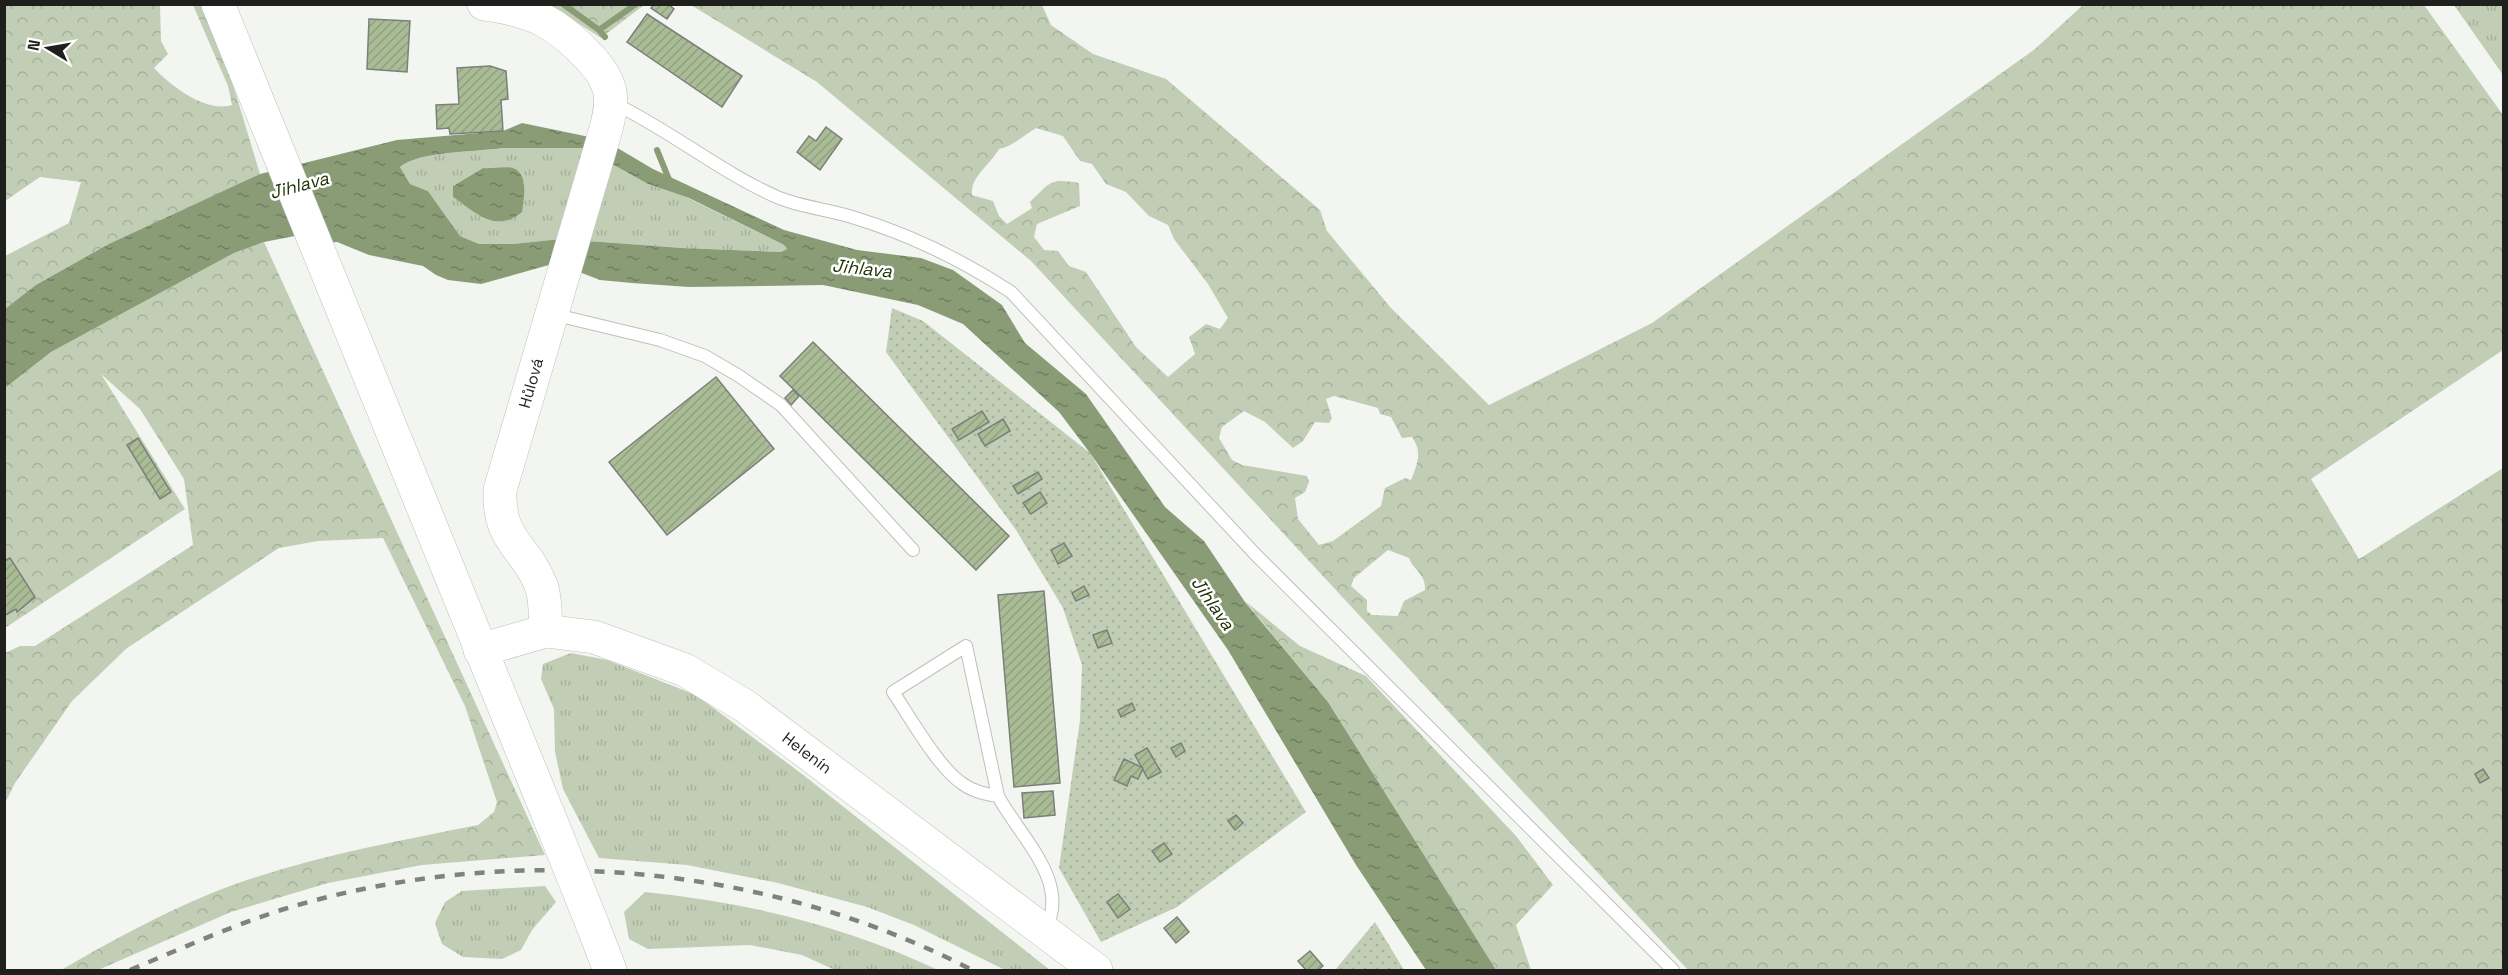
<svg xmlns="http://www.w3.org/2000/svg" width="2508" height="975" font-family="'Space Grotesk',sans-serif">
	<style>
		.grass { fill: url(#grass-tufts); fill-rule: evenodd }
		.forest { fill: url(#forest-crowns); fill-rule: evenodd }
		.garden { fill: url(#garden-dots) }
		.water { fill: url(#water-ripples); fill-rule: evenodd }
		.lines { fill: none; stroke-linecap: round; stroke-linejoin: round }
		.stream { stroke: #899c76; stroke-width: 6 }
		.building { fill: url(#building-hatch); stroke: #7d7f7b; stroke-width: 1.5 }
		.lane-casing { stroke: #bec0bc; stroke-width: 14 }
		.secondary-casing { stroke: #bec0bc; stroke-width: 34 }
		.lane { stroke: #fff; stroke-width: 12 }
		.secondary { stroke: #fff; stroke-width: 33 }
		.rail { stroke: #81827f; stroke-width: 4.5; stroke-dasharray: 10 10; stroke-linecap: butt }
		.secondary-bridge-casing { stroke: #bec0bc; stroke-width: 34; stroke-linecap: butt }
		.secondary-bridge { stroke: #fff; stroke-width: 33 }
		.labels { text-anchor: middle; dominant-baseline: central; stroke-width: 5; stroke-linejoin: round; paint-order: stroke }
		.street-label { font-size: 16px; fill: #1f201e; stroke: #fff }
		.water-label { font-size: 18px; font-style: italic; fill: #1f3105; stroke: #fff }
	</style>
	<defs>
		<pattern id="grass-tufts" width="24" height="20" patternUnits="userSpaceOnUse" patternTransform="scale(1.5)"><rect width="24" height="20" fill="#c1ceb5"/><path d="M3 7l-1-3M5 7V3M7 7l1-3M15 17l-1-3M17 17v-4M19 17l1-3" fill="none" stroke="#a5b19b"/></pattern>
		<pattern id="forest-crowns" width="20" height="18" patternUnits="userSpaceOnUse" patternTransform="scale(1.5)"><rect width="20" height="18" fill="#c1ceb5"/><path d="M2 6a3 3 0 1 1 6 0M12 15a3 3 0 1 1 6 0" fill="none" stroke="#a5b19b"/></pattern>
		<pattern id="garden-dots" width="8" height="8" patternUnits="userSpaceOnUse" patternTransform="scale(1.5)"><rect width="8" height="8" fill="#c1ceb5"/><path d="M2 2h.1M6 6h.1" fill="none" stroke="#a5b19b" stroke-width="1.8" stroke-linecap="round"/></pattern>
		<pattern id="water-ripples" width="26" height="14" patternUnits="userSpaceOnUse" patternTransform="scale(1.5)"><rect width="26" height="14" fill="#899c76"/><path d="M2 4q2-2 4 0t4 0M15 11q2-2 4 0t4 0" fill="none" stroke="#6f7f60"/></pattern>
		<pattern id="building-hatch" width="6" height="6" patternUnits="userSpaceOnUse" patternTransform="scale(1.5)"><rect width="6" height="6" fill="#a9bc95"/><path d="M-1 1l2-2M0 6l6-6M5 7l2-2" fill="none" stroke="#91a180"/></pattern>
	</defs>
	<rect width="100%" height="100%" fill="#f3f5f1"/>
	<g class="grass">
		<polygon points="2454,5 2503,5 2503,75"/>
		<path d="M 503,148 L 583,148 L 648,184 L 686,197 L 784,245 L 787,249 L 781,252 L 682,248 L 561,239 L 513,244 L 479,244 L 460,236 L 428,191 L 410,184 L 400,167 C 420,151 477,152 503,148 ZM 483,168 L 524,182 L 524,201 L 465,205 L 453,197 L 453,186 Z"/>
		<polygon points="571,653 607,660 696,695 802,774 1050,970 1005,970 914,925 867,907 778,883 687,865 599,858 563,789 555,752 554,709 541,679 543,664"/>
		<polygon points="545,886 556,902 532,930 521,950 502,959 463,957 442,944 435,923 445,902 462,891"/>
		<path d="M 645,892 C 746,902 846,926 938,970 L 835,970 L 802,955 L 750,945 L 648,949 L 629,939 L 624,912 Z"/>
	</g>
	<g class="forest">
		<path d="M 5,5 L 160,5 L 161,41 L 168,54 L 154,68 C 171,86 206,113 232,105 L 228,86 L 193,5 L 202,5 L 218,35 L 260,174 C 173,215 83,252 5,309 L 5,256 L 69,223 L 81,182 L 40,177 L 5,201 Z"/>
		<polygon points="550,5 644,5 601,38"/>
		<path d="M 691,5 L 1042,5 L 1051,25 L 1093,54 L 1166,79 L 1320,210 L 1327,231 L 1391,308 L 1489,405 L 1652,323 L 2035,49 L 2083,5 L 2424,5 L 2503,115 L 2503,350 L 2311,479 L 2359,559 L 2503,468 L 2503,970 L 1688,970 L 1031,261 L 817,82 ZM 1036,128 L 1063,136 L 1080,161 L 1092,164 L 1106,184 L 1126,192 L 1149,216 L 1168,225 L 1174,239 L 1208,284 L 1228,318 L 1220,329 L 1206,324 L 1189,337 L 1195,354 L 1168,377 L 1136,347 L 1086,272 L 1069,266 L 1058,251 L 1044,250 L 1034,237 L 1037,224 L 1080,206 L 1079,183 C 1049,178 1051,182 1030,202 L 1032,208 L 1007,224 L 999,216 L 993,201 L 972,195 C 970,177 990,165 999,149 C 1012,147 1024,135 1036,128 ZM 1334,396 L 1378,408 L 1380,414 L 1391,417 L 1402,438 L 1412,437 C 1423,452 1417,465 1411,480 L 1405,478 L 1385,488 L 1381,506 L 1333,541 L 1319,545 L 1298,519 L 1295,498 L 1305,492 L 1309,482 L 1307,476 L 1242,465 L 1232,460 L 1219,438 L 1222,427 L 1244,411 L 1265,422 L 1293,448 L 1303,441 L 1315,422 L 1329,423 L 1332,418 L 1326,399 ZM 1388,550 L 1409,558 C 1414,571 1426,574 1425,590 L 1404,601 L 1398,616 L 1372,615 L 1367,611 L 1367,600 L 1351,586 L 1354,578 Z"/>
		<path d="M 264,242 L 545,855 L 422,865 L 328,883 L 231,912 L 98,970 L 61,970 C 110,942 160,914 212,893 C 297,859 389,843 478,825 L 494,812 L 497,802 L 465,706 L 383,538 L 318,541 L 279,548 L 127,648 L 72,701 L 15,783 L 5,803 L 5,653 L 20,646 L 35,646 L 193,545 L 184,479 L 140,409 L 101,374 L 185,509 L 5,628 L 5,388 L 51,352 L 234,253 Z"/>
		<polygon points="1245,601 1300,646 1366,676 1516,836 1553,885 1516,925 1531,970 1495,970 1328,702"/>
	</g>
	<g class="garden">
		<polygon points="892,308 923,321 1090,453 1306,812 1177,907 1101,942 1059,868 1080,720 1082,665 1063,608 1016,530 886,352"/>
		<polygon points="1375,922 1404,970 1335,970"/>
	</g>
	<g class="water">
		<path d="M 522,123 L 604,140 L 653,169 L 784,230 L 857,250 L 921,258 L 953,270 L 1002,305 L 1025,343 L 1086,394 L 1165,507 L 1204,541 L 1245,602 L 1328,702 L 1496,970 L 1426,970 L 1356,865 L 1228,650 L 1090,453 L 1059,412 L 963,324 L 918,305 L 823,285 L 689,287 L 632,283 L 600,280 L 556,263 L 481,284 L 448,280 L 436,275 L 423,266 L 369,255 L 337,242 L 317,244 L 300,235 L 264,242 L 234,253 L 51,352 L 5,388 L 5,309 L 36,285 L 109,244 L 260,174 L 397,140 L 503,131 ZM 503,148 L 583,148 L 648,184 L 689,198 L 784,245 L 787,249 L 781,252 L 682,248 L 561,239 L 513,244 L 479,244 L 460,236 L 428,191 L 410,184 L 400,167 C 419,151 477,152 503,148 Z"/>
		<path d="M 483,168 C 492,169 505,166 513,168 C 529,174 524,199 522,212 C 495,234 475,212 453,197 L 453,186 Z"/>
	</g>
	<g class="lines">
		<g class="stream">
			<polyline points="563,4 599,30 605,37"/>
			<polyline points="599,30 636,4"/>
			<polyline points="657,150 670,182"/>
		</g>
	</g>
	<g class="building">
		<polygon points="654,4 668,4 674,9 667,19 651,8"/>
		<polygon points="647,14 742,76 722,107 627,42"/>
		<polygon points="369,19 410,21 407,72 367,69"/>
		<polygon points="490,66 506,71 508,99 501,100 503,131 450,134 449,128 437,129 436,105 459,104 457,68"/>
		<polygon points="826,127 842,139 820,170 797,152 809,136 816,141"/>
		<polygon points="813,342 1009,536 976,570 780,376"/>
		<polygon points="716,377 774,449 667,535 609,462"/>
		<polygon points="793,390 799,396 791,405 785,398"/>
		<polygon points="982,411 989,422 959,440 952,429"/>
		<polygon points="1003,419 1010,431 985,446 978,434"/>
		<polygon points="138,438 171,492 160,499 127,445"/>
		<polygon points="1038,472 1042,479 1018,494 1013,486"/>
		<polygon points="1040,492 1047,503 1031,514 1023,503"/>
		<polygon points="1064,543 1072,556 1058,564 1051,550"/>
		<polygon points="10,558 35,597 17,612 16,609 4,616 4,561"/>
		<polygon points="1084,586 1089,595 1076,601 1072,593"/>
		<polygon points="1044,591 1060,783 1014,787 998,595"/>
		<polygon points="1107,630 1112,643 1098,648 1093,635"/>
		<polygon points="1132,703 1135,710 1121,717 1118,710"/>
		<polygon points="1181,743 1185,751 1176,757 1171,748"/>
		<polygon points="1147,748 1161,772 1148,779 1135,755"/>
		<polygon points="1124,759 1143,768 1138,779 1131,776 1127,786 1114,780"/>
		<polygon points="2483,769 2489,778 2480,783 2475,774"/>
		<polygon points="1053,791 1055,815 1024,818 1022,793"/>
		<polygon points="1236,815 1243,823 1235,830 1228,821"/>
		<polygon points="1164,843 1172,854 1160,862 1152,851"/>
		<polygon points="1118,894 1130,909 1118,918 1107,902"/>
		<polygon points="1177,917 1189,932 1176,943 1164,928"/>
		<polygon points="1310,951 1323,966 1318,970 1306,970 1298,961"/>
	</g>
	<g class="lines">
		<g class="lane-casing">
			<g id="lane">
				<path d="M 611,102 C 669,129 718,171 777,197 C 800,207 827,209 852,217 C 909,234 962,260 1011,292 L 1256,555 L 1673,970"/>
				<polyline points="552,314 660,340 705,356 739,376 781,405 913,550"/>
				<path d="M 998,796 C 986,794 974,792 963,784 C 939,769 910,717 893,692 L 966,646 L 998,796 C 1019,836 1072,882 1045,930"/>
			</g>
		</g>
		<g class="secondary-casing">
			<g id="secondary">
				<polyline points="218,4 548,814"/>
				<path d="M 484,4 C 531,10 557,22 589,57 C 598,66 607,79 610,92 C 612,105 609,117 606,129 L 500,490 C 498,543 527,546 542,588 C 546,602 545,617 546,631"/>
				<polyline points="480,650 546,631 594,637 685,670 745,706 1096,970"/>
				<polyline points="591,921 610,970"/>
			</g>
		</g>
		<use href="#lane" class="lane"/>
		<use href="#secondary" class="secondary"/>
		<path class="rail" d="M 130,970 C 180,949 229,927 281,910 C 504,841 765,862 972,970"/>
		<g class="secondary-bridge-casing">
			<polyline id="secondary-bridge" points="548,814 591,921"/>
		</g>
		<use href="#secondary-bridge" class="secondary-bridge"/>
	</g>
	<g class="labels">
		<g class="street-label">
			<text transform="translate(531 383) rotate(-74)">Hůlová</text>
			<text transform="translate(807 753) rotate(37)">Helenín</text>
		</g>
		<g class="water-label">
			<text transform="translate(299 185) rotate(-15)">Jihlava</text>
			<text transform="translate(862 268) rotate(6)">Jihlava</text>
			<text transform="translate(1213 603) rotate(55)">Jihlava</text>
		</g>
	</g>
	<rect width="2508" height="975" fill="none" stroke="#1f201e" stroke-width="12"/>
	<g transform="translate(48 48) rotate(281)" stroke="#ffffff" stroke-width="4.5" paint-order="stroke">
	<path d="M0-4.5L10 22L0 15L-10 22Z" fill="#1f201e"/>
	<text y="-9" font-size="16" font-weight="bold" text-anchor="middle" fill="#1f201e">N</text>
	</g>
</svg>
